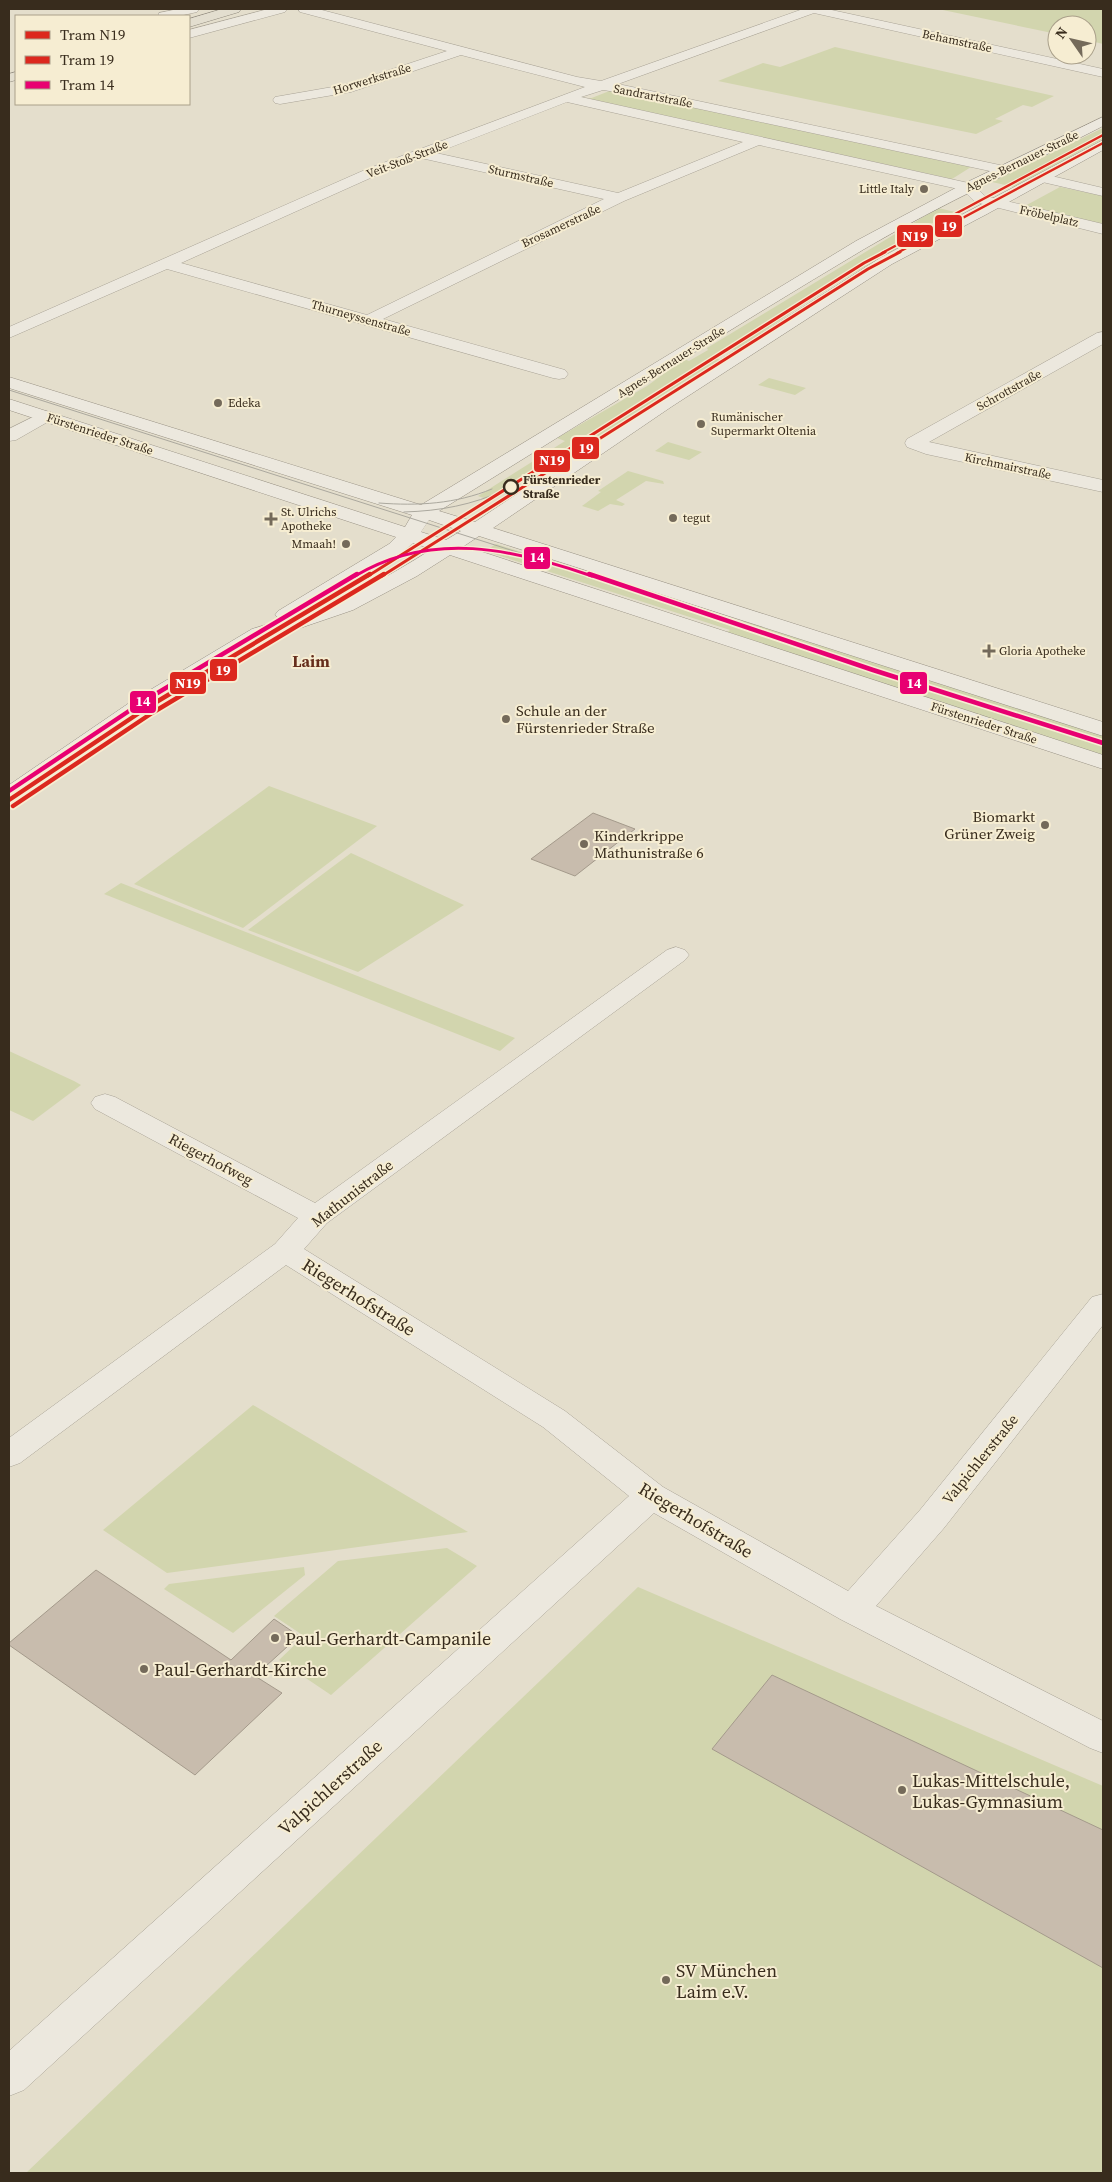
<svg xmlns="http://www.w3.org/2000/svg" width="1112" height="2182" font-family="'Source Serif 4',serif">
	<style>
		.green { fill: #d2d5ae }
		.building { fill: #c8bcad; stroke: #a49a8b }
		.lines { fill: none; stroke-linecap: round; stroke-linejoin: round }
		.street-casing { stroke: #a9a396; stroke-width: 1 }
		.secondary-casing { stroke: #999285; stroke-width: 1 }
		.primary-casing { stroke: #8f887c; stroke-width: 1 }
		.street { fill: #ece8de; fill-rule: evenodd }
		.secondary { fill: #ece8de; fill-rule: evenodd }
		.primary { fill: #e3decf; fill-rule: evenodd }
		.tram { stroke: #aba89e; stroke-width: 1 }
		.tram-1-far2-casing { stroke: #f6edd2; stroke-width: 4.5 }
		.tram-1-far1-casing { stroke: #f6edd2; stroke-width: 5.5 }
		.tram-1-casing { stroke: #f6edd2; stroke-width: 8 }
		.tram-2-far2-casing { stroke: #f6edd2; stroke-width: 4.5 }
		.tram-2-far1-casing { stroke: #f6edd2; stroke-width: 5.5 }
		.tram-2-casing { stroke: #f6edd2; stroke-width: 8 }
		.tram-3-far1-casing { stroke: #f6edd2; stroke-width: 5.5 }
		.tram-3-casing { stroke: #f6edd2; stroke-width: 8 }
		.tram-1-far2 { stroke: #dc281e; stroke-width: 2.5 }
		.tram-1-far1 { stroke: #dc281e; stroke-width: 3 }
		.tram-1 { stroke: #dc281e; stroke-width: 4.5 }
		.tram-2-far2 { stroke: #dc281e; stroke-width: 2.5 }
		.tram-2-far1 { stroke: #dc281e; stroke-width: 3 }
		.tram-2 { stroke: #dc281e; stroke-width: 4.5 }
		.tram-3-far1 { stroke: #e80071; stroke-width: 3 }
		.tram-3 { stroke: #e80071; stroke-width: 4.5 }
		.poi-dot { fill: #746a5a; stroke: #f6edd2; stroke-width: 2 }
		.stop-dot { fill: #f6edd2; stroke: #382c1d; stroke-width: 2.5 }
		.labels { text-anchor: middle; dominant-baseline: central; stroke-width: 4; stroke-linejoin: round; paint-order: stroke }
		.far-street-label { font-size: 12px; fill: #382c1d; stroke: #f6edd2 }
		.far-poi-label { font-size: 12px; fill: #382c1d; stroke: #f6edd2; text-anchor: start }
		.far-stop-label { font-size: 12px; font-weight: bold; fill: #382c1d; stroke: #f6edd2; text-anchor: start }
		.poi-label { font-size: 15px; fill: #382c1d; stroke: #f6edd2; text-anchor: start }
		.street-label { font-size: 15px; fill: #382c1d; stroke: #f6edd2 }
		.far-district-label { font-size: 16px; font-weight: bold; fill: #662e1c; stroke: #f6edd2 }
		.near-street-label { font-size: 18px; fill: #382c1d; stroke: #f6edd2 }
		.near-poi-label { font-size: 18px; fill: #382c1d; stroke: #f6edd2; text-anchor: start }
		.line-badge { stroke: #f6edd2; stroke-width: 2 }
		.badge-label { font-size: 14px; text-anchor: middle; font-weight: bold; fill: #fff }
	</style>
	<rect width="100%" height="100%" fill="#e4decc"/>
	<g class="green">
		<polygon points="938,9 1103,9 1103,44 1087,40 1087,25 1057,25 1057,34"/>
		<polygon points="835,47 1054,96 1032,107 1023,105 995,119 1003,121 976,134 718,81 763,63 780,67"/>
		<polygon points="612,90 971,167 952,179 589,99"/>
		<polygon points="1103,128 1103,139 1014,187 992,182"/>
		<polygon points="1060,187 1103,196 1103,225 1023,207"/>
		<path d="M 938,208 L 964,214 C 884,252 809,299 737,350 L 730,349 L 716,358 L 720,360 L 719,362 C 672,387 630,416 589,448 L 580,445 L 492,501 L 478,496 L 565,441 L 557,438 L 647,386 L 684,359 L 689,361 L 708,350 L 707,348 Z"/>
		<polygon points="769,378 806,388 795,395 758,385"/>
		<polygon points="668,442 702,452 689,460 655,451"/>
		<polygon points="628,471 663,481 664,484 646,481 616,500 625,504 622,506 610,504 598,511 582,506 601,492 598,491"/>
		<polygon points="496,544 741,623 745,619 1103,735 1103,755 725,633 730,630 485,551"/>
		<polygon points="269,786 377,826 243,928 134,884"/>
		<polygon points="351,853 464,905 358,972 248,930"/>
		<polygon points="121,883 515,1038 500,1051 104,894"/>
		<polygon points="9,1051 74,1081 81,1085 33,1121 9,1110"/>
		<polygon points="253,1405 468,1532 167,1573 103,1530"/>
		<polygon points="447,1548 477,1566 331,1695 279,1660 304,1636 274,1616 338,1561"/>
		<polygon points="304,1567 305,1575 233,1633 164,1589 169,1584"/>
		<polygon points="638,1587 1103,1786 1103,2173 26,2173"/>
	</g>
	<g class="building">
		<polygon points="593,813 635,829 575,876 531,859"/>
		<polygon points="96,1570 231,1660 274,1619 299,1636 255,1676 282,1693 195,1775 9,1645 9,1643"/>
		<polygon points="772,1675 1103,1830 1103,1968 712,1749"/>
	</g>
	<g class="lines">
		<g class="street-casing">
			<g id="street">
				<polygon points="178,9 199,9 197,12 179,16 158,16 159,13"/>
				<polygon points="268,9 287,9 285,12 189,38 189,30"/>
				<path d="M 298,9 L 318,9 L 577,77 L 601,81 L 803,9 L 827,9 L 1103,69 L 1103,77 L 814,13 L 618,84 L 1009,167 L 1011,170 L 1009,173 L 1004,174 L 630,94 L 603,90 L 581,97 L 973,184 L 985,196 L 1103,224 L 1103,234 L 975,202 L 963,190 L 759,145 L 624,201 L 383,319 L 565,370 L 568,374 L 565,378 L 559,379 L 553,378 L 167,269 L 9,338 L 9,327 L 367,169 L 585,87 L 461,55 L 351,92 L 280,104 L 275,103 L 273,100 L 275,97 L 344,85 L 447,51 L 300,12 ZM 567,102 L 743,142 L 618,193 L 436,153 ZM 421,158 L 604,199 L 367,315 L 181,263 L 377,175 Z"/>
				<polygon points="1043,174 1103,188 1103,196 1038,181 1036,178 1038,175"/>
				<polygon points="1103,332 1103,344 929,442 1103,480 1103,492 926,454 907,447 905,443 907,439 1097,333"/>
				<polygon points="45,411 51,412 54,416 51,420 16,440 9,441 9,429"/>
				<polygon points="676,947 685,950 689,955 685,960 327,1223 304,1249 565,1411 663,1487 848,1591 920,1510 1092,1297 1103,1294 1103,1325 944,1528 876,1606 1103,1721 1103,1753 1090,1748 840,1619 654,1513 24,2090 9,2096 9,2051 629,1496 543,1427 286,1265 20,1463 9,1467 9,1438 275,1244 298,1218 95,1109 91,1103 95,1097 105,1094 115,1097 315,1203 667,950"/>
			</g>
		</g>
		<g class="secondary-casing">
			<path id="secondary" d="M 1103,117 L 1103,126 C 1024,167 943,203 866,248 C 723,333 582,423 439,511 L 475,522 L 659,399 L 880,258 L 1103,140 L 1103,150 L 987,214 L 892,264 L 671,407 L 493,528 L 1103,722 L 1103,736 L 479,536 L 464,546 L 1103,755 L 1103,769 L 450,555 L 417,576 L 353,610 L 268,639 L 151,709 L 17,800 L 9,802 L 9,785 L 135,699 L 252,629 L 281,620 L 275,615 L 278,611 L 389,544 L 396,537 L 9,410 L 9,399 L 405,527 L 412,515 L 9,388 L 9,377 L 421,505 L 856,241 L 963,184 ZM 429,520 L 461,531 L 446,540 L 421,532 ZM 413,543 L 432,549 C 390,576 350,598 303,613 L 403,552 Z"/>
		</g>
		<g class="primary-casing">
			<g id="primary">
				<polygon points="222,9 241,9 239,12 189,27 189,19"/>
				<polygon points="16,72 16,80 9,82 9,74"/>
			</g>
		</g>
		<use href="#street" class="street"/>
		<use href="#secondary" class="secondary"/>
		<use href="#primary" class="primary"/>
		<g class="tram">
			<polyline points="9,390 545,561"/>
			<path d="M 379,503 C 418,506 455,504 492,489"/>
			<path d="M 404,512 C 440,511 472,505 505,490"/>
		</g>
		<g class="tram-1-far2-casing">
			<polyline id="tram-1-far2" points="882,253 1103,135"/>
		</g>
		<g class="tram-1-far1-casing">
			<polyline id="tram-1-far1" points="368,576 864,263 885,252"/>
		</g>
		<g class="tram-1-casing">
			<polyline id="tram-1" points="9,800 148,707 370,574"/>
		</g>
		<g class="tram-2-far2-casing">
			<polyline id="tram-2-far2" points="897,253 1103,143"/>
		</g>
		<g class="tram-2-far1-casing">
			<polyline id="tram-2-far1" points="382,576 868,269 900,252"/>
		</g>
		<g class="tram-2-casing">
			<polyline id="tram-2" points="13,806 152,713 384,574"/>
		</g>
		<g class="tram-3-far1-casing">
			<path id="tram-3-far1" d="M 355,576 C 432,530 513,549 592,576"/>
		</g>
		<g class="tram-3-casing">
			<g id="tram-3">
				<polyline points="589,574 873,670 1103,743"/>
				<polyline points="9,791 144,701 357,574"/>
			</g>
		</g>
		<use href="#tram-1-far2" class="tram-1-far2"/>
		<use href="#tram-1-far1" class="tram-1-far1"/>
		<use href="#tram-1" class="tram-1"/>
		<use href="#tram-2-far2" class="tram-2-far2"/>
		<use href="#tram-2-far1" class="tram-2-far1"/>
		<use href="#tram-2" class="tram-2"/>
		<use href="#tram-3-far1" class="tram-3-far1"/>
		<use href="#tram-3" class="tram-3"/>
	</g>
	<g class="poi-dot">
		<circle cx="924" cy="189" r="5"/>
		<circle cx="218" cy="403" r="5"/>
		<circle cx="701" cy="424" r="5"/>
		<circle cx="673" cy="518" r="5"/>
		<path d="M268.5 511.5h5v5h5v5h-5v5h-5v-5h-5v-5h5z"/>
		<circle cx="346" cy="544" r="5"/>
		<path d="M986.5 643.5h5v5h5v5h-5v5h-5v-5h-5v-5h5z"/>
		<circle cx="506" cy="719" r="5"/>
		<circle cx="1045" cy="825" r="5"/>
		<circle cx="584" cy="844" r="5"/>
		<circle cx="275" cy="1638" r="5"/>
		<circle cx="144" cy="1669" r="5"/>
		<circle cx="902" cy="1790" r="5"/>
		<circle cx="666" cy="1980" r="5"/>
	</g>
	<circle class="stop-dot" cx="511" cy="487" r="7"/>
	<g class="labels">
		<g class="far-street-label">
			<text transform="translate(957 41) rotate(12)">Behamstraße</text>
			<text transform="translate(372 79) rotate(-17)">Horwerkstraße</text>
			<text transform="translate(653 96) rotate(11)">Sandrartstraße</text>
			<text transform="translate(407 159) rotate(-21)">Veit-Stoß-Straße</text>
			<text transform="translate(1022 161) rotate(-26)">Agnes-Bernauer-Straße</text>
			<text transform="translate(521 176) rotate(13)">Sturmstraße</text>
			<text transform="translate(1049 216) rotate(13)">Fröbelplatz</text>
			<text transform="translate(561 226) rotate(-25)">Brosamerstraße</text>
			<text transform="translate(361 318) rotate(16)">Thurneyssenstraße</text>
			<text transform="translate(671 362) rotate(-32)">Agnes-Bernauer-Straße</text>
			<text transform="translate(1009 390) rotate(-29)">Schrottstraße</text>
			<text transform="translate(100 434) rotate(18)">Fürstenrieder Straße</text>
			<text transform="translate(1008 466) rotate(12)">Kirchmairstraße</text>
			<text transform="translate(984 723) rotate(18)">Fürstenrieder Straße</text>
		</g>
		<g class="far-poi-label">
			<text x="914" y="189" text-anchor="end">Little Italy</text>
			<text x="228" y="403">Edeka</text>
			<text x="711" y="417">Rumänischer<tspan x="711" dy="14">Supermarkt Oltenia</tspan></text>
			<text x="281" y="512">St. Ulrichs<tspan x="281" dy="14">Apotheke</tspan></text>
			<text x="683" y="518">tegut</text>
			<text x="336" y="544" text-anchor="end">Mmaah!</text>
			<text x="999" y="651">Gloria Apotheke</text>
		</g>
		<g class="far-stop-label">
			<text x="523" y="480">Fürstenrieder<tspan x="523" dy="14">Straße</tspan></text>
		</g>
		<g class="poi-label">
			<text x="516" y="710">Schule an der<tspan x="516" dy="17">Fürstenrieder Straße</tspan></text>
			<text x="1035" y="816" text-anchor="end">Biomarkt<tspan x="1035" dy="17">Grüner Zweig</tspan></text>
			<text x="594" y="835">Kinderkrippe<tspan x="594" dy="17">Mathunistraße 6</tspan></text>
		</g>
		<g class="street-label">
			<text transform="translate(211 1159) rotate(28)">Riegerhofweg</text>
			<text transform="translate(352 1193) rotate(-38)">Mathunistraße</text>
			<text transform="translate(980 1459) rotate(-51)">Valpichlerstraße</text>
		</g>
		<g class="far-district-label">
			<text x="311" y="661">Laim</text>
		</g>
		<g class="near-street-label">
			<text transform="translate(359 1297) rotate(32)">Riegerhofstraße</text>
			<text transform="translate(696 1520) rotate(31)">Riegerhofstraße</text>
			<text transform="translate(330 1787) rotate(-42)">Valpichlerstraße</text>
		</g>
		<g class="near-poi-label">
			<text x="285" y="1638">Paul-Gerhardt-Campanile</text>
			<text x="154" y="1669">Paul-Gerhardt-Kirche</text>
			<text x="912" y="1780">Lukas-Mittelschule,<tspan x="912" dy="21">Lukas-Gymnasium</tspan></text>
			<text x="676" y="1970">SV München<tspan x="676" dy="21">Laim e.V.</tspan></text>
		</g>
	</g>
	<g class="line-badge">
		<rect x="934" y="214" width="29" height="24" rx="5" fill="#dc281e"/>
		<rect x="896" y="224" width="38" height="24" rx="5" fill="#dc281e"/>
		<rect x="571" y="436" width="29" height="24" rx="5" fill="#dc281e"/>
		<rect x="533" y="449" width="38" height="24" rx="5" fill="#dc281e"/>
		<rect x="523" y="546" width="28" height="24" rx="5" fill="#e80071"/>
		<rect x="209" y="658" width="29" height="24" rx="5" fill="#dc281e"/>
		<rect x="899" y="671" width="29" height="24" rx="5" fill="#e80071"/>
		<rect x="169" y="671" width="38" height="24" rx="5" fill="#dc281e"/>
		<rect x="129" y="690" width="28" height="24" rx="5" fill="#e80071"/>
	</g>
	<g class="badge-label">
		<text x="949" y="231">19</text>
		<text x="915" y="241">N19</text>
		<text x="586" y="453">19</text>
		<text x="552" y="465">N19</text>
		<text x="537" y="562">14</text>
		<text x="223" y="675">19</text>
		<text x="914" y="688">14</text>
		<text x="188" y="688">N19</text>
		<text x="143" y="706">14</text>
	</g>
	<rect width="1112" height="2182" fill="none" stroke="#382c1d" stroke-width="20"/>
	<rect x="15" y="15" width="175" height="90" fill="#f6edd2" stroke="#aaa08a"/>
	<rect x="25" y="31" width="25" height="8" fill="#dc281e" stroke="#aaa08a"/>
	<text x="60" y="40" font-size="15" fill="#382c1d">Tram N19</text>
	<rect x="25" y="56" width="25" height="8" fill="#dc281e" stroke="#aaa08a"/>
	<text x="60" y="65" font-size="15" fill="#382c1d">Tram 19</text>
	<rect x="25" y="81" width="25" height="8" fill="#e80071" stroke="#aaa08a"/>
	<text x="60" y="90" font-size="15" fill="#382c1d">Tram 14</text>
	<g transform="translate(1072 40) rotate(304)"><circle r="24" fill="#f6edd2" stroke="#aaa08a"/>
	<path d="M0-4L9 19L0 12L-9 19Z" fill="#746a5a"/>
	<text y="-8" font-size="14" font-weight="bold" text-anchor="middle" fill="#382c1d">N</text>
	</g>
</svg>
